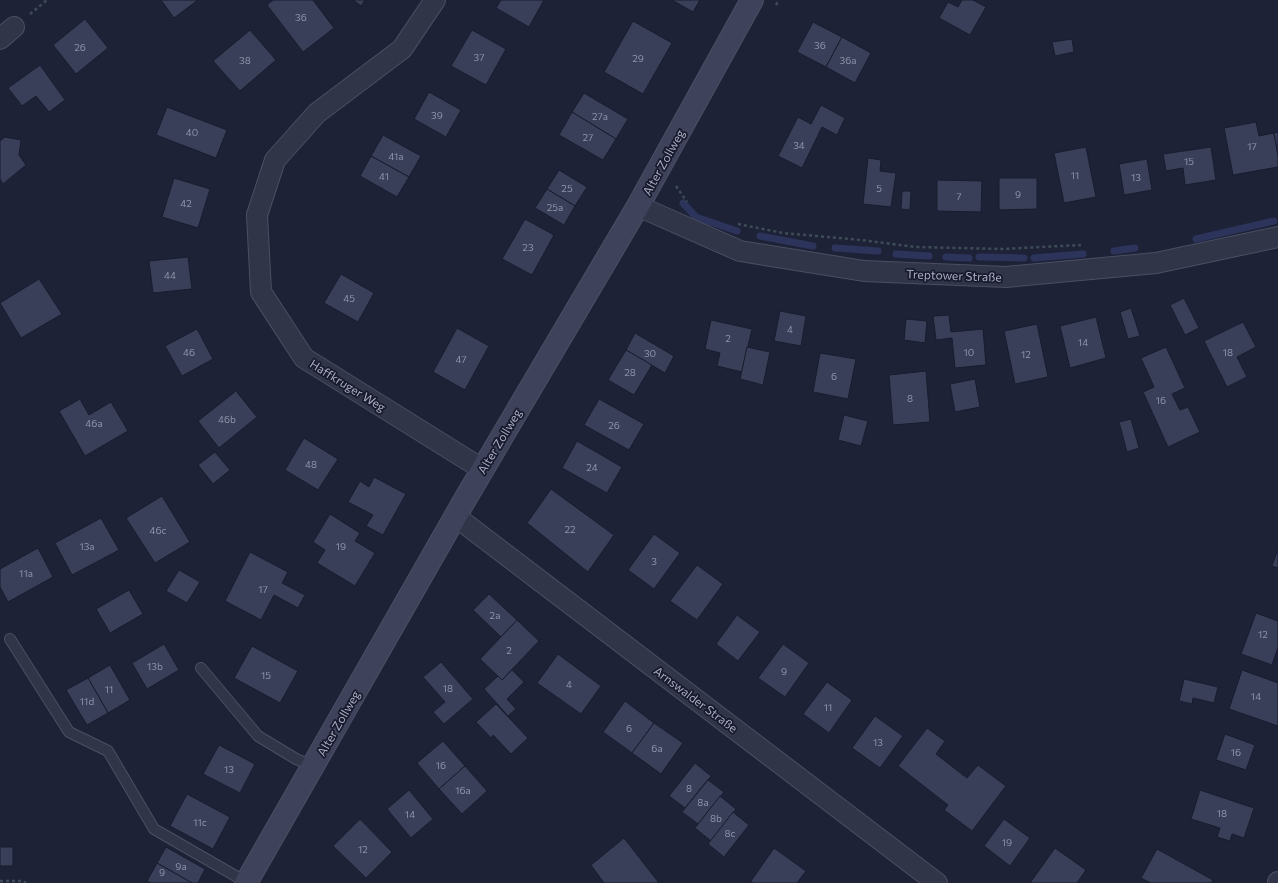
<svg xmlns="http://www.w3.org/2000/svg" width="1278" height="883" font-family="Commissioner,sans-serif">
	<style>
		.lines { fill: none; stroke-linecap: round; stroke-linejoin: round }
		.stream { stroke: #2c345b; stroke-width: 7 }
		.building { fill: #393f58; stroke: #191c2e }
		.lane-casing { stroke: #4c4f63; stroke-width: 12 }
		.street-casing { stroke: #4c4f63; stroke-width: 22 }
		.secondary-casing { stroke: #4c4f63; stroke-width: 24 }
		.path { stroke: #3d4c56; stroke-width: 2.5; stroke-dasharray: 3 3; stroke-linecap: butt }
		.lane { stroke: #313548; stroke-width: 10 }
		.street { stroke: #313548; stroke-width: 20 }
		.secondary { stroke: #3f425b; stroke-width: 22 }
		.labels { text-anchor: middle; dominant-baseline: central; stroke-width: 3.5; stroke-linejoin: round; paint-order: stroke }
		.number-label { font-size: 10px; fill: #8e92aa }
		.street-label { font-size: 12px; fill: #abaec5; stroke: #171a2c }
	</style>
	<rect width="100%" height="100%" fill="#1e2237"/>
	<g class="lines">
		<g class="stream">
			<polyline points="683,203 696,217 737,231"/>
			<polyline points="760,236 813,246"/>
			<polyline points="1196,239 1274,221"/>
			<polyline points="835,248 878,251"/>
			<polyline points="1114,251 1135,248"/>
			<polyline points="896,254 929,256"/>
			<polyline points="946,257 969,258"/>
			<polyline points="979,257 1024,258"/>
			<polyline points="1034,258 1083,254"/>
		</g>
	</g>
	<g class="building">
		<polygon points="161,0 198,0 174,18"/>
		<polygon points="273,0 313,0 334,28 303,52 267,5"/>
		<polygon points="353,0 365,0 361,6"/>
		<polygon points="501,0 544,0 529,27 496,8"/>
		<polygon points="672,0 700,0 693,12"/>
		<polygon points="962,0 973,0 986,7 970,35 939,18 948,2 958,7"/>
		<polygon points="85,19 108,48 76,74 53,45"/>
		<polygon points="633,21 672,43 643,94 604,72"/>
		<polygon points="813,22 842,37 826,67 797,52"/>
		<polygon points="250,30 276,60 240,91 213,61"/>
		<polygon points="472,30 506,49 486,85 451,66"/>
		<polygon points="842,37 871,53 855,83 826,67"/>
		<polygon points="1072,39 1074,52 1055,56 1052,42"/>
		<polygon points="40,65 65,100 49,112 36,96 22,106 8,88"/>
		<polygon points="429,92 461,110 446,137 414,119"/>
		<polygon points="584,93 628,119 616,139 572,112"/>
		<polygon points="821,105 845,118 837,135 822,127 802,168 778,156 798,117 811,124"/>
		<polygon points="167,107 227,130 216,158 156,135"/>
		<polygon points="572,112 616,139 603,160 559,135"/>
		<polygon points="1256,122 1259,136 1274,133 1278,155 1278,167 1233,175 1224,128"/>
		<polygon points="1278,132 1278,155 1274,133"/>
		<polygon points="383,135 421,156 409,177 371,156"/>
		<polygon points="5,137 21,140 19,155 26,165 3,184 0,179 0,141"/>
		<polygon points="1086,147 1096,197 1064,203 1054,153"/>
		<polygon points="1211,147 1216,180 1185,185 1183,168 1166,171 1163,154"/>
		<polygon points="371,156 409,177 397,197 360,176"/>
		<polygon points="868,158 881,160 880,171 896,173 891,207 863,204"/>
		<polygon points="1147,159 1152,190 1124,195 1119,164"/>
		<polygon points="559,170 587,187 575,206 547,189"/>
		<polygon points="174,178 210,189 198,228 162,217"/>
		<polygon points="999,178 1037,178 1037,209 999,210"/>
		<polygon points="937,180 982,181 981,212 937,211"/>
		<polygon points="547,189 575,206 564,225 535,208"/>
		<polygon points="902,191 911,191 910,210 901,209"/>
		<polygon points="525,219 554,235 532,275 502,259"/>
		<polygon points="188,257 192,289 153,293 149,261"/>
		<polygon points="341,274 374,293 358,322 324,303"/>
		<polygon points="39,279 62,314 21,338 0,303"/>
		<polygon points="1184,298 1199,328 1185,335 1170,305"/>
		<polygon points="1131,308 1140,336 1128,339 1120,312"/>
		<polygon points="780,311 806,316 801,346 774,341"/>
		<polygon points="949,315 951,332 983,329 986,365 955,368 952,338 936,340 933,316"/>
		<polygon points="1096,317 1106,358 1070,368 1060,326"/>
		<polygon points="906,319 927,321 925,343 904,340"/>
		<polygon points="711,320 752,329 742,372 717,366 720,353 705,349"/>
		<polygon points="1243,322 1256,347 1237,357 1247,377 1227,387 1204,341"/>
		<polygon points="1037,324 1048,377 1015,384 1004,331"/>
		<polygon points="457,328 489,346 465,390 433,372"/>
		<polygon points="197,329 213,359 182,376 165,346"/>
		<polygon points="635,333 674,356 665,373 626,350"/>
		<polygon points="747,347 770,352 763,385 740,379"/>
		<polygon points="1166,347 1185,388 1172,394 1180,410 1188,407 1200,432 1168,447 1143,392 1154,387 1141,358"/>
		<polygon points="626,350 652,365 634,395 608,380"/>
		<polygon points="820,353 856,359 848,399 813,392"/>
		<polygon points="926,371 930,422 893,425 889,375"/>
		<polygon points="975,379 980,407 955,412 950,384"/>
		<polygon points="236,391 257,417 219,448 198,421"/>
		<polygon points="80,399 89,415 111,402 128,431 85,456 59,411"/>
		<polygon points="599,399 644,424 629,450 584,425"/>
		<polygon points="844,415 868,421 861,446 838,440"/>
		<polygon points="1131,419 1139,448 1127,452 1119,422"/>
		<polygon points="304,438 338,459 318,490 285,470"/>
		<polygon points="577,441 622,467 607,493 562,468"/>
		<polygon points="215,452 230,470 213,484 198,465"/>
		<polygon points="374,477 406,494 383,535 366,526 373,515 348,502 360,481 369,487"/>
		<polygon points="551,489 614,535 588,572 527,523"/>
		<polygon points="162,496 190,542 155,563 126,518"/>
		<polygon points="330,514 360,533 355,541 375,553 355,586 317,563 325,550 313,542"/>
		<polygon points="101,518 119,550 72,575 55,543"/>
		<polygon points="654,534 680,553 654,589 628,570"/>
		<polygon points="38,548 53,577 8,602 0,587 0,569"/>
		<polygon points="1278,549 1278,568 1272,566"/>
		<polygon points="250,552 288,572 282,583 305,595 298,608 274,595 261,620 225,601"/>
		<polygon points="697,565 723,584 697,620 670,601"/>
		<polygon points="179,570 200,582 187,603 166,591"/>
		<polygon points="129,590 143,614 110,633 96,609"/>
		<polygon points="489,594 517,620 501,637 473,610"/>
		<polygon points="1256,613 1278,621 1278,647 1272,665 1241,654"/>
		<polygon points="737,615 760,632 738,661 716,644"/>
		<polygon points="517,620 539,641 502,680 480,659"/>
		<polygon points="164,644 179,670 147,689 132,663"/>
		<polygon points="783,644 809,663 785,697 758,678"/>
		<polygon points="252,646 298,671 280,703 234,678"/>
		<polygon points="558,654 601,686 581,714 537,683"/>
		<polygon points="441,662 473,699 444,724 433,712 445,702 423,677"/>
		<polygon points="110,665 130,700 108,713 88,678"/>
		<polygon points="512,670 524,682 507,699 516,709 508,716 484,689 498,676 502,680"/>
		<polygon points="1242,670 1278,683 1278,726 1229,709"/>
		<polygon points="88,678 108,713 87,725 66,690"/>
		<polygon points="1184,679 1218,687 1214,703 1193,698 1192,704 1179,701"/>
		<polygon points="827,682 852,700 829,733 803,714"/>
		<polygon points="625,701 654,723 632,753 603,732"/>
		<polygon points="496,704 528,738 511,754 493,735 491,738 476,722"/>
		<polygon points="875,716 903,736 880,768 852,748"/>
		<polygon points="654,723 683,743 661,774 632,753"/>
		<polygon points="927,728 945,741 936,754 967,778 978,765 1006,786 972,831 944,810 948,805 898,766"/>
		<polygon points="1225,734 1255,745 1246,770 1216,760"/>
		<polygon points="443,741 465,766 439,789 417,763"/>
		<polygon points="219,745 255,764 240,793 203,774"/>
		<polygon points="695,763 711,776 685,808 669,796"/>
		<polygon points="465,766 487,791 462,814 439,789"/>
		<polygon points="708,780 724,792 698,824 682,812"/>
		<polygon points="409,790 433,819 411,838 387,809"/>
		<polygon points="1200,790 1254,808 1244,838 1232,834 1230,841 1217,837 1220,828 1191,819"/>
		<polygon points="187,794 230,817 213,849 170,826"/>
		<polygon points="720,796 736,809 711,841 695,828"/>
		<polygon points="733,812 749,825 724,857 708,844"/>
		<polygon points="360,819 392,852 366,878 333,846"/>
		<polygon points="1004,819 1030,838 1010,866 984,846"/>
		<polygon points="624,838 659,883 604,883 591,865"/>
		<rect x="0" y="847" width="13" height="19"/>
		<polygon points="166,847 205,869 198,883 192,883 157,863"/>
		<polygon points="774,848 806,871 797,883 753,883 751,881"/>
		<polygon points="1055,848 1086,870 1077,883 1030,883"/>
		<polygon points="1157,849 1213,880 1211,883 1151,883 1141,878"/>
		<polygon points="157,863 192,883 151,883 147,881"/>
	</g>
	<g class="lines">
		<g class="lane-casing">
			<g id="lane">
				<polyline points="10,639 69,732 108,751 154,829 246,882"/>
				<polyline points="201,668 258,736 296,759 313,766"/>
			</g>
		</g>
		<g class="street-casing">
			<g id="street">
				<polyline points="435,0 402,49 317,113 275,160 257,215 261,292 304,358 482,469"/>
				<polyline points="0,39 14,27"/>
				<polyline points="638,206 740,251 864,271 1006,277 1156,263 1278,237"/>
				<polyline points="455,516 937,883"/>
				<polyline points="1278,883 1278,882"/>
			</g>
		</g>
		<g class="secondary-casing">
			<polyline id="secondary" points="246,883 467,496 638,206 752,0"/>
		</g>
		<g class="path">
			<polyline points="776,5 779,0"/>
			<polyline points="30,14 47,0"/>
			<polyline points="676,186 687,202"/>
			<polyline points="738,224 783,233 861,240 916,247 1002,249 1081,245"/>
			<polyline points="0,881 23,881 26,883"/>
		</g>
		<use href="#lane" class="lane"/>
		<use href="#street" class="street"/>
		<use href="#secondary" class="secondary"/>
	</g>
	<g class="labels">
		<g class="number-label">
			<text x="301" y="17">36</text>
			<text x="820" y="45">36</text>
			<text x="80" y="47">26</text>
			<text x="479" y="57">37</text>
			<text x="638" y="58">29</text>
			<text x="245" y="60">38</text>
			<text x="848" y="60">36a</text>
			<text x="437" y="115">39</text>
			<text x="600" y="116">27a</text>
			<text x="192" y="132">40</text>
			<text x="588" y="137">27</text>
			<text x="799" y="145">34</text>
			<text x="1252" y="146">17</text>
			<text x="396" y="156">41a</text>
			<text x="1189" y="161">15</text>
			<text x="1075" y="175">11</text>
			<text x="384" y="176">41</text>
			<text x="1136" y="177">13</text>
			<text x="567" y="188">25</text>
			<text x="879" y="188">5</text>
			<text x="1018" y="194">9</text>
			<text x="959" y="196">7</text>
			<text x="186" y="203">42</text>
			<text x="555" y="207">25a</text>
			<text x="528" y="247">23</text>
			<text x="170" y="275">44</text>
			<text x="349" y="298">45</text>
			<text x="790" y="329">4</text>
			<text x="728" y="338">2</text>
			<text x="1083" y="342">14</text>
			<text x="189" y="352">46</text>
			<text x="969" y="352">10</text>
			<text x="1228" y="352">18</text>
			<text x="650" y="353">30</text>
			<text x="1026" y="354">12</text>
			<text x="461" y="359">47</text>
			<text x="630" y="372">28</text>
			<text x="834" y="376">6</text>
			<text x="910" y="398">8</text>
			<text x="1161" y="400">16</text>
			<text x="227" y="419">46b</text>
			<text x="94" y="423">46a</text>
			<text x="614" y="425">26</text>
			<text x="311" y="464">48</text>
			<text x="592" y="467">24</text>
			<text x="570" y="529">22</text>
			<text x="158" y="530">46c</text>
			<text x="87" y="546">13a</text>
			<text x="341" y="546">19</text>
			<text x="654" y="561">3</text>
			<text x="26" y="573">11a</text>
			<text x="263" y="589">17</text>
			<text x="495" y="615">2a</text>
			<text x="1263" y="634">12</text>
			<text x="509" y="650">2</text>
			<text x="155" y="666">13b</text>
			<text x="784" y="671">9</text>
			<text x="266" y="675">15</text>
			<text x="569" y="684">4</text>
			<text x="448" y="688">18</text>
			<text x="109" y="689">11</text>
			<text x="1256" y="696">14</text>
			<text x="87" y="701">11d</text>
			<text x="828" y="707">11</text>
			<text x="629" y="728">6</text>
			<text x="878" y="742">13</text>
			<text x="657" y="748">6a</text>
			<text x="1236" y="752">16</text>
			<text x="441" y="765">16</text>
			<text x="229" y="769">13</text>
			<text x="689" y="788">8</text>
			<text x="463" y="790">16a</text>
			<text x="703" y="802">8a</text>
			<text x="1222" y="813">18</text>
			<text x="410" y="814">14</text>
			<text x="716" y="818">8b</text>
			<text x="200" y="822">11c</text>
			<text x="730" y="833">8c</text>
			<text x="1007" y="842">19</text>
			<text x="363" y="849">12</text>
			<text x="181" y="866">9a</text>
			<text x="162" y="872">9</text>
		</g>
		<g class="street-label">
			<text transform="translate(663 162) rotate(-61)">Alter Zollweg</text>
			<text transform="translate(954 275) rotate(2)">Treptower Straße</text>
			<text transform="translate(348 385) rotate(32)">Haffkruger Weg</text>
			<text transform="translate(499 441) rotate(-59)">Alter Zollweg</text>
			<text transform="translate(696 699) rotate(37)">Arnswalder Straße</text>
			<text transform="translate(338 723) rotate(-60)">Alter Zollweg</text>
		</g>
	</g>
</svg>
